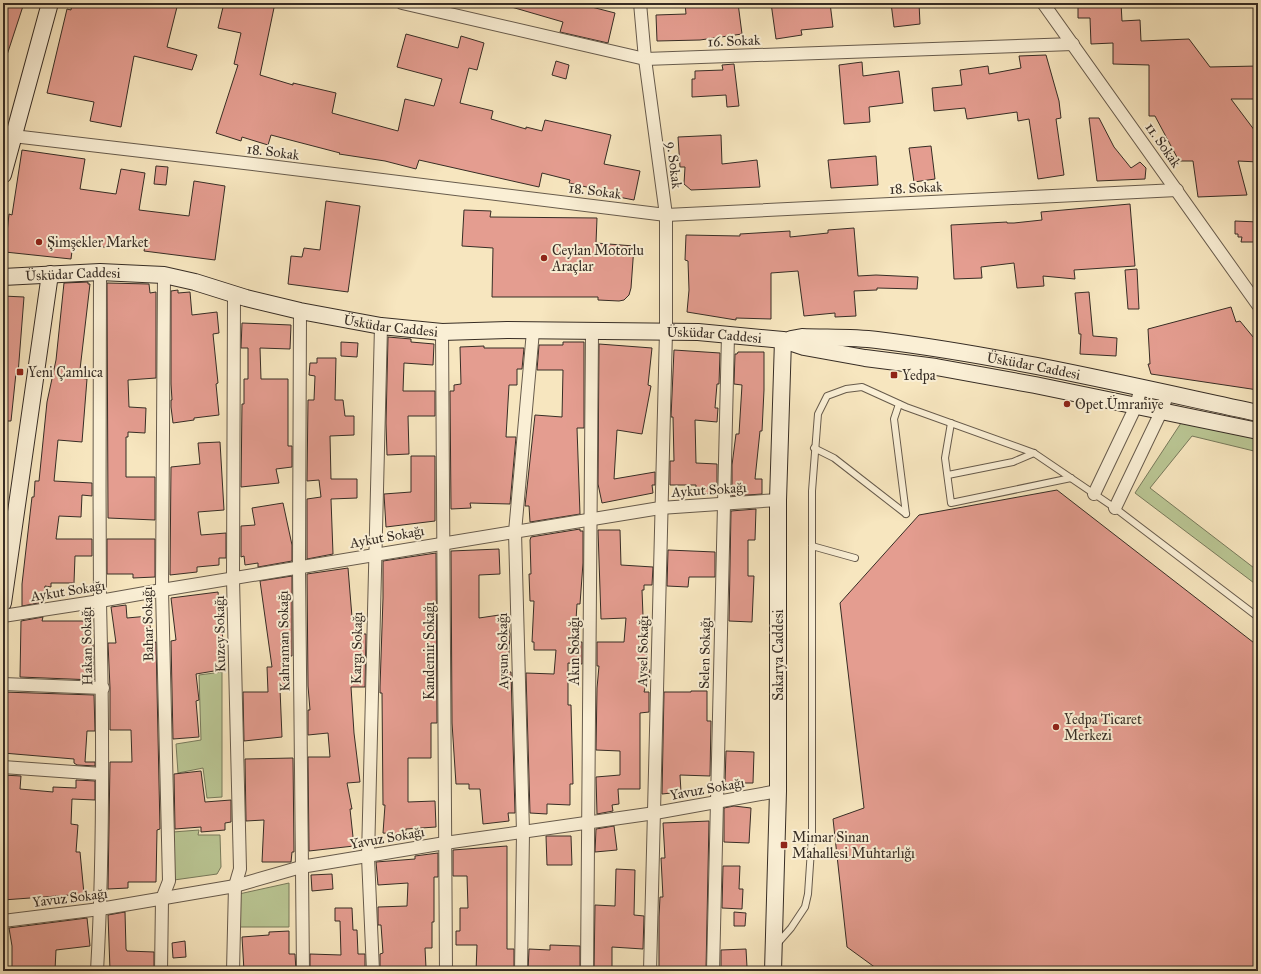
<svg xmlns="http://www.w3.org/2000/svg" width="1261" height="974" font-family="'IM FELL Great Primer',serif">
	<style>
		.green { fill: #bac694; stroke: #787a5c }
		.building { fill: #e49d90; stroke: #372d25 }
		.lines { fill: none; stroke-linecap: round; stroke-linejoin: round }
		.lane-casing { stroke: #675b4c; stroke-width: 8 }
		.street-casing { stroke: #675b4c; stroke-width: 14 }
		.secondary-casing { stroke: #372d25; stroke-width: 18 }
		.lane { stroke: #faefd5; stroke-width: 6 }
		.street { stroke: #faefd5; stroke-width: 12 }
		.secondary { stroke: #faefd5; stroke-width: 16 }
		.poi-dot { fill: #8f2418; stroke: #faefd5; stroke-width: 1.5 }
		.labels { text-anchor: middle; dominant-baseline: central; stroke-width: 4; stroke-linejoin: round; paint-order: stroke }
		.street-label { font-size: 14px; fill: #372d25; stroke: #faefd5 }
		.poi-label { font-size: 14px; fill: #372d25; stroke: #faefd5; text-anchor: start }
	</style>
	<rect width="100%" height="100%" fill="#f7e6bf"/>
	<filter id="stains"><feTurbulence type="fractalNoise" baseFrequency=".005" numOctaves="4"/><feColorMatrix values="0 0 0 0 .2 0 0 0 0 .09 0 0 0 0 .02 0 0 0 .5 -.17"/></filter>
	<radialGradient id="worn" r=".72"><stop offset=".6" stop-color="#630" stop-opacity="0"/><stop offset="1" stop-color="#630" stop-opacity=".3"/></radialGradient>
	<g class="green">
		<polygon points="1181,423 1258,439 1258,452 1192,436 1150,488 1258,571 1258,586 1135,493"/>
		<polygon points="222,672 222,797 207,798 203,768 178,773 176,744 201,740 199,675"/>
		<polygon points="199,830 198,835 220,835 221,867 217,874 174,880 173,832"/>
		<polygon points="289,883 289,927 238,927 239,894"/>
	</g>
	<g class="building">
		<polygon points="3,3 24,3 6,58 3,57"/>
		<polygon points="72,3 178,3 167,47 197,55 192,70 134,56 121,127 90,121 94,102 47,93 67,9 71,10"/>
		<polygon points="224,3 275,3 260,75 293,85 293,83 336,93 332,113 398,131 405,99 434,106 442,79 397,67 406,34 458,48 461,36 484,43 477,70 469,68 460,103 493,111 491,119 526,129 526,127 542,131 545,120 611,135 604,164 640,171 634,200 603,194 604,191 569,183 570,180 542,173 539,187 419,160 416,169 385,161 339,154 340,153 271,135 268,145 242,137 241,141 216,133 238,65 234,64 241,33 218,28"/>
		<polygon points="508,3 576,3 615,13 608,43 560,32 563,22 508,6"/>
		<polygon points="685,3 738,3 742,34 700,40 657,41 656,15 686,14"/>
		<polygon points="771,3 830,3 833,27 801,30 802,35 776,39"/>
		<polygon points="891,3 919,3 920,24 894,27"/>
		<polygon points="1078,3 1121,3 1122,21 1140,20 1141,41 1189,39 1210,67 1258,66 1258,99 1231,99 1258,135 1258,162 1238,161 1247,195 1198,197 1193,161 1179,161 1155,116 1149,116 1149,65 1113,64 1113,43 1091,44 1090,18 1078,18"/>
		<polygon points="1046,55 1059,101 1061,118 1056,119 1064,175 1038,179 1029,119 1018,121 1017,112 967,119 965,108 934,111 932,88 962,85 960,70 988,66 989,74 1021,68 1019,56"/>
		<polygon points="556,61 569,65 566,79 552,75"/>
		<polygon points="862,62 863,76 899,71 903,103 869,107 870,122 844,124 839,65"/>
		<polygon points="734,64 739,106 727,107 726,95 692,97 692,79 695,79 695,71 723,70 722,65"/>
		<polygon points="1089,118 1099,118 1114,147 1131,168 1140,162 1146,168 1145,179 1097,181"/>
		<polygon points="721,135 722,164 757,160 760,187 691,190 684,184 685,167 680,167 678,137"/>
		<polygon points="931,146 935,179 914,182 909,148"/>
		<polygon points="22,150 85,159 80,189 116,194 121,169 145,173 139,210 189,216 194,181 225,186 215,260 144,251 145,246 112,241 111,248 73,243 71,259 5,252 9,214 12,215"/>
		<polygon points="876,156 878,185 831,188 828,160"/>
		<polygon points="156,166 168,167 166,185 154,184"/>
		<polygon points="326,201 360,206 348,292 288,284 291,256 302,257 304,248 320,250"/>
		<polygon points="1130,204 1135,266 1074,270 1075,279 1043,276 1044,286 1017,288 1014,263 981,267 982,278 954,279 951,225 1007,222 1007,223 1014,223 1042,220 1041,212"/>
		<polygon points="464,210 491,211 490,217 597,218 596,243 634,246 631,288 629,295 624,300 619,301 598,300 598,297 492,297 493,248 462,246"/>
		<polygon points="1235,221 1258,222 1258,242 1241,242 1242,237 1238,237 1238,234 1235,234"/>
		<polygon points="854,228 858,276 876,275 918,277 917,289 877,288 877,290 854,291 856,316 835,317 835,313 804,316 798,271 771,273 771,319 736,318 736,320 687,312 689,290 688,261 685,260 686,235 740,236 740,234 790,231 790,237 828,233 828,230"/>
		<polygon points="1137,269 1139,309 1128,309 1125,270"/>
		<polygon points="88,282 88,284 90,284 79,378 87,379 82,442 58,440 54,481 92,483 92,496 82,495 81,517 59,516 56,539 92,539 92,556 75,556 74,583 51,583 51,587 45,586 44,602 22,606 22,584 32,497 34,497 35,481 39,481 47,402 56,360 64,283"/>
		<polygon points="107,283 149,284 150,293 156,292 156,378 128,380 129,407 146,408 145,433 128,432 128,437 126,437 126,477 155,477 155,520 108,518"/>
		<polygon points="178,290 178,293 190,292 192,315 217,312 219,333 213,334 218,383 216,384 219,415 194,418 194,420 173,423 171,407 171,400 172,400 171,384 171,291"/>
		<polygon points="1089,292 1093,336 1117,338 1116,356 1080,354 1081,334 1079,334 1075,293"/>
		<polygon points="3,296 24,297 18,374 16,373 11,421 3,421"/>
		<polygon points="1231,307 1236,322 1240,321 1258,343 1258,390 1151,374 1148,364 1150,364 1148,329"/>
		<polygon points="242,323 291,325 290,349 260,348 261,379 288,379 288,446 292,446 292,467 276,469 279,483 241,487 242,404 244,404 244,379 248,379 248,348 241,348"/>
		<polygon points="388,337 411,339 411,342 434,344 433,365 404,363 403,391 435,391 435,416 408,416 409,454 387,455 386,423"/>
		<polygon points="341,342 358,343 357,357 341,356"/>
		<polygon points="563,342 584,342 584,428 577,428 580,514 530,522 529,506 525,506 535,415 562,417 563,370 537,370 539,345 563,345"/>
		<polygon points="599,344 652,348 648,385 651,386 642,434 617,430 614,479 655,472 655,485 652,485 653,493 602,503 598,484"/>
		<polygon points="484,346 484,348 524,348 522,369 517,369 517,385 509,385 506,437 516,437 510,504 470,503 471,508 451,509 450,391 454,391 454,385 461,384 460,347"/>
		<polygon points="674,350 720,353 719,384 717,384 715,408 718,408 717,422 695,420 696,463 717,464 717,494 696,493 696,485 670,485 670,461 674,461 673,417 671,417"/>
		<polygon points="738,352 764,352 764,390 762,431 760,431 755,479 762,479 762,494 732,496 732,465 736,434 739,434 742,385 734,384 735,354 737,354"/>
		<polygon points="317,358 336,358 335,400 343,400 345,416 354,416 354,435 330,436 331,479 357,479 357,498 331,499 333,554 307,559 307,499 321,497 319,480 307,481 308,400 314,400 315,376 309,375 310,363 317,363"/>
		<polygon points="220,442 224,510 198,512 201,535 226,533 226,558 219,558 219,565 197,567 197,572 170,575 171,467 200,464 198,443"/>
		<polygon points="411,456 435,456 435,521 386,527 384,494 411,492"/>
		<polygon points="1057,490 1258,646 1258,971 880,971 847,947 833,819 864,808 840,603 919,515"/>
		<polygon points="283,503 292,545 292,561 258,567 258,563 245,565 244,556 241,557 241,526 255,525 252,508"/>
		<polygon points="756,509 755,540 748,540 748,576 754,576 752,622 729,621 731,511"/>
		<polygon points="580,529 580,531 583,531 583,563 580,604 577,604 575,636 579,636 578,642 582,642 582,664 568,663 568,705 571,705 573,784 570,784 570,805 547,804 547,814 530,813 526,673 554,674 556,650 534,650 534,642 532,642 534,601 530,601 529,574 531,574 530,540 531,537"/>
		<polygon points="598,530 620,530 621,565 653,567 652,585 644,585 644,590 642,590 643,616 640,643 647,644 646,669 650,670 644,692 649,692 649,712 640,713 640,789 618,789 619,804 612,805 613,811 597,814 596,777 620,775 620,751 596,750 597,688 599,666 597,666 597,642 624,642 626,618 601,619"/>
		<polygon points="107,539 155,539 155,577 133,578 133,574 107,574"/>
		<polygon points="499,549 500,574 479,575 479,618 506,614 510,634 508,672 511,672 515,813 508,813 509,821 483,824 480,789 469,789 469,784 456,784 452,723 451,551"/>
		<polygon points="668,550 715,552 715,577 689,577 688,587 667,586"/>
		<polygon points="436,553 437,723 431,723 431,758 408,758 408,802 435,801 436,827 406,829 406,835 383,833 385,805 383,805 382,693 380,693 380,687 383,598 383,561"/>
		<polygon points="348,568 352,617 358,617 359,634 366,634 365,687 351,687 354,733 360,782 347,783 352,809 350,809 354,846 309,851 308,757 330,757 328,733 308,735 308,710 310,710 308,686 307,574"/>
		<polygon points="292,576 292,656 289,656 289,667 285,667 285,688 280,689 282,737 244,741 243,692 268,692 267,667 272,667 260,581"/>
		<polygon points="218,592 226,669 196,674 199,700 196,701 199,737 173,739 171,641 176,640 171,598"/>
		<polygon points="126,605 127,618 149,616 152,643 156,642 160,829 157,830 156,882 128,882 128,888 108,889 110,762 132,762 131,730 110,730 110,688 108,643 116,643 111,607"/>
		<polygon points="43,617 42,621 88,621 88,644 93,644 94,680 20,677 21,621"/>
		<polygon points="691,691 707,691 707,721 711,721 710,776 680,775 681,792 662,794 664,692 691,692"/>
		<polygon points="3,692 94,695 95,731 87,731 85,762 95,762 95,766 77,765 74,763 74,759 3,753"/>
		<polygon points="726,751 754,752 753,783 725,783"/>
		<polygon points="293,758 294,852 292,852 291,862 262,862 264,820 246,821 245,759"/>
		<polygon points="201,771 205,802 231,800 231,822 225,823 225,830 201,832 201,827 175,829 174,774"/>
		<polygon points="3,775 21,776 20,789 53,792 53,787 76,788 76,780 95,781 95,800 72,799 71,824 78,825 76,852 80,852 84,894 3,900"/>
		<polygon points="734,806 751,808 749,843 724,842 724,808"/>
		<polygon points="709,821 706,969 705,971 659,971 659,917 660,897 663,897 661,858 665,858 663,823"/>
		<polygon points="614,826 617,850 595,852 596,829"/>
		<polygon points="546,836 571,836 572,865 547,865"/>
		<polygon points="507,846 507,949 514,949 514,971 476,971 477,945 456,945 456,931 460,931 460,908 468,908 467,876 453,876 453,850"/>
		<polygon points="438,853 438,877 434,877 434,922 432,922 432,948 425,948 426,968 410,969 410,971 380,971 380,954 383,953 381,925 378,925 378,907 407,906 408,883 378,885 376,862 415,859 415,856"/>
		<polygon points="723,866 740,866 739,889 743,889 742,909 722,908"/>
		<polygon points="616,869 635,870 634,915 644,916 643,949 612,947 612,971 594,971 595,905 615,906"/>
		<polygon points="332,874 333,889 312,891 311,875"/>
		<polygon points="335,908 352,908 353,930 357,930 358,954 365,954 365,971 310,971 310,954 341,955 340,921 335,921"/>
		<polygon points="125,912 126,949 127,951 154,952 154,971 110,970 108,915"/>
		<polygon points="734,912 746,913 745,926 734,926"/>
		<polygon points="87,918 90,946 56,950 55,970 12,969 12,946 9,928"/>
		<polygon points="289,931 289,954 295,954 296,971 244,971 242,937 269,935 269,932"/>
		<polygon points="185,941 186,957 173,958 172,943"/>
		<polygon points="550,945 580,946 580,971 528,971 529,949 550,950"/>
		<polygon points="746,949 747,967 721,969 721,950"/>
	</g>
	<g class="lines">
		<g class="lane-casing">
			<g id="lane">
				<polyline points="899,404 894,419 906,514"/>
				<polyline points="951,423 945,458 951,503 1071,478"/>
				<polyline points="814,448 834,458 906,514"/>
				<polyline points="948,475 1013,462 1034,453"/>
				<polyline points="812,546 855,558"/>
				<polyline points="777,944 791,928 805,907 808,894 812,835 812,491 818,414 827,396 846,389 862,387 906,407 1034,453 1115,508 1258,617"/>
			</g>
		</g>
		<g class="street-casing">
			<g id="street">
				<polyline points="402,3 645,59 1073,44"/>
				<polyline points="640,3 645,59 666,215 666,331 650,971"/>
				<polyline points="1043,3 1258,305"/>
				<polyline points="13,136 253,164 666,215 1177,190"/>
				<polyline points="300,311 299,568 303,971"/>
				<polyline points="442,332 446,971"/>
				<polyline points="1094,494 1136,406 1141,387"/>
				<polyline points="1115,508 1161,412 1168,393"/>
				<polyline points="3,616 100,601 162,590 660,508 778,500"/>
				<polyline points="3,684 103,688"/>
				<polyline points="3,767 102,774"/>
				<polyline points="3,921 100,909 235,886 301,867 445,843 655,813 778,791"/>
				<path d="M 97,971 C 104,848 103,725 100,602 C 99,492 100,382 100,272"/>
				<polyline points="161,971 162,899 169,881 162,590 164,275"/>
				<polyline points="233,971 235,886 240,869 233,579 234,295"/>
				<polyline points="373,971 368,857 381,326"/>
				<polyline points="521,971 523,832 515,532 533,331"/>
				<polyline points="587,971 592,332"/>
				<polyline points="713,971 728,335"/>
			</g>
		</g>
		<g class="secondary-casing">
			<g id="secondary">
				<polyline points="3,175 50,3"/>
				<path id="s1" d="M 3,277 L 100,272 L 164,275 L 195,282 L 246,298 L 300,311 L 381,326 L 442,332 L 507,330 L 698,332 L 783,340 L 804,347 L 865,358 L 936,367 L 1035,385 L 1258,431"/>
				<path id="s2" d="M 791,339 L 802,337 C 827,338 853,337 877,340 C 1006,356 1132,386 1258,413"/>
				<polyline points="3,603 50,274"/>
				<polyline points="773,971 778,791 778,500 783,340"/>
			</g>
		</g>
		<use href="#lane" class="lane"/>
		<use href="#street" class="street"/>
		<use href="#secondary" class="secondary"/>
	</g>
	<g class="poi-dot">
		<circle cx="39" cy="242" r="4"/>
		<circle cx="544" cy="258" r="4"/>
		<rect x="16" y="368" width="8" height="8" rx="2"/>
		<rect x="890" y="371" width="8" height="8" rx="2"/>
		<circle cx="1067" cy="404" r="4"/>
		<circle cx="1056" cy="727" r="4"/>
		<rect x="780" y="841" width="8" height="8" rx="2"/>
	</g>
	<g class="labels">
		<g class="street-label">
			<text transform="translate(734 41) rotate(-2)">16. Sokak</text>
			<text transform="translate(1163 145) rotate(55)">11. Sokak</text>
			<text transform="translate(273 152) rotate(7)">18. Sokak</text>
			<text transform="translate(674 165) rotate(83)">9. Sokak</text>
			<text transform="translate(916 188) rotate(-3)">18. Sokak</text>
			<text transform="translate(595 191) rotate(7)">18. Sokak</text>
			<text stroke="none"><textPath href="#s1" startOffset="70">Üsküdar Caddesi</textPath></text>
			<text stroke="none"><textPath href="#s1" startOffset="394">Üsküdar Caddesi</textPath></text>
			<text stroke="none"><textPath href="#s1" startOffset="718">Üsküdar Caddesi</textPath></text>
			<text stroke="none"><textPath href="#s2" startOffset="245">Üsküdar Caddesi</textPath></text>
			<text transform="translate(709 490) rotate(-4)">Aykut Sokağı</text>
			<text transform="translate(387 537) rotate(-10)">Aykut Sokağı</text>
			<text transform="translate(68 591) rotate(-9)">Aykut Sokağı</text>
			<text transform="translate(148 624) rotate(-91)">Bahar Sokağı</text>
			<text transform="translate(220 634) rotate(-91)">Kuzey Sokağı</text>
			<text transform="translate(284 641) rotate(-91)">Kahraman Sokağı</text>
			<text transform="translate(87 646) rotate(-91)">Hakan Sokağı</text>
			<text transform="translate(357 648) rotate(-89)">Kargı Sokağı</text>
			<text transform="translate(429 651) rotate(-90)">Kandemir Sokağı</text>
			<text transform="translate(503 651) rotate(-91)">Aysun Sokağı</text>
			<text transform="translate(574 651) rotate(-90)">Akın Sokağı</text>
			<text transform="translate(643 651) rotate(-89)">Aysel Sokağı</text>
			<text transform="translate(705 653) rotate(-89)">Selen Sokağı</text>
			<text transform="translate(778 655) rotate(-90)">Sakarya Caddesi</text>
			<text transform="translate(707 789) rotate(-10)">Yavuz Sokağı</text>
			<text transform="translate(387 838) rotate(-10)">Yavuz Sokağı</text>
			<text transform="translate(70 898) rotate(-7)">Yavuz Sokağı</text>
		</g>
		<g class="poi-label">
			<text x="47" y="242">Şimşekler Market</text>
			<text x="552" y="250">Ceylan Motorlu<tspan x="552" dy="16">Araçlar</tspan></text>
			<text x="28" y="372">Yeni Çamlıca</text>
			<text x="902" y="375">Yedpa</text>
			<text x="1075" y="404">Opet Ümraniye</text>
			<text x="1064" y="719">Yedpa Ticaret<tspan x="1064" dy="16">Merkezi</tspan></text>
			<text x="792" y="837">Mimar Sinan<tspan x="792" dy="16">Mahallesi Muhtarlığı</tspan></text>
		</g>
	</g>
	<rect width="1261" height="974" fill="none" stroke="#f7e6bf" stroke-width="16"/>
	<rect x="4" y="4" width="1253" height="966" fill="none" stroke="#372d25" stroke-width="2"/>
	<rect x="8" y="8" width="1245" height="958" fill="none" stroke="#372d25"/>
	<rect width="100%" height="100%" filter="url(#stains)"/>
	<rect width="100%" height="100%" fill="url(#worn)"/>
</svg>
